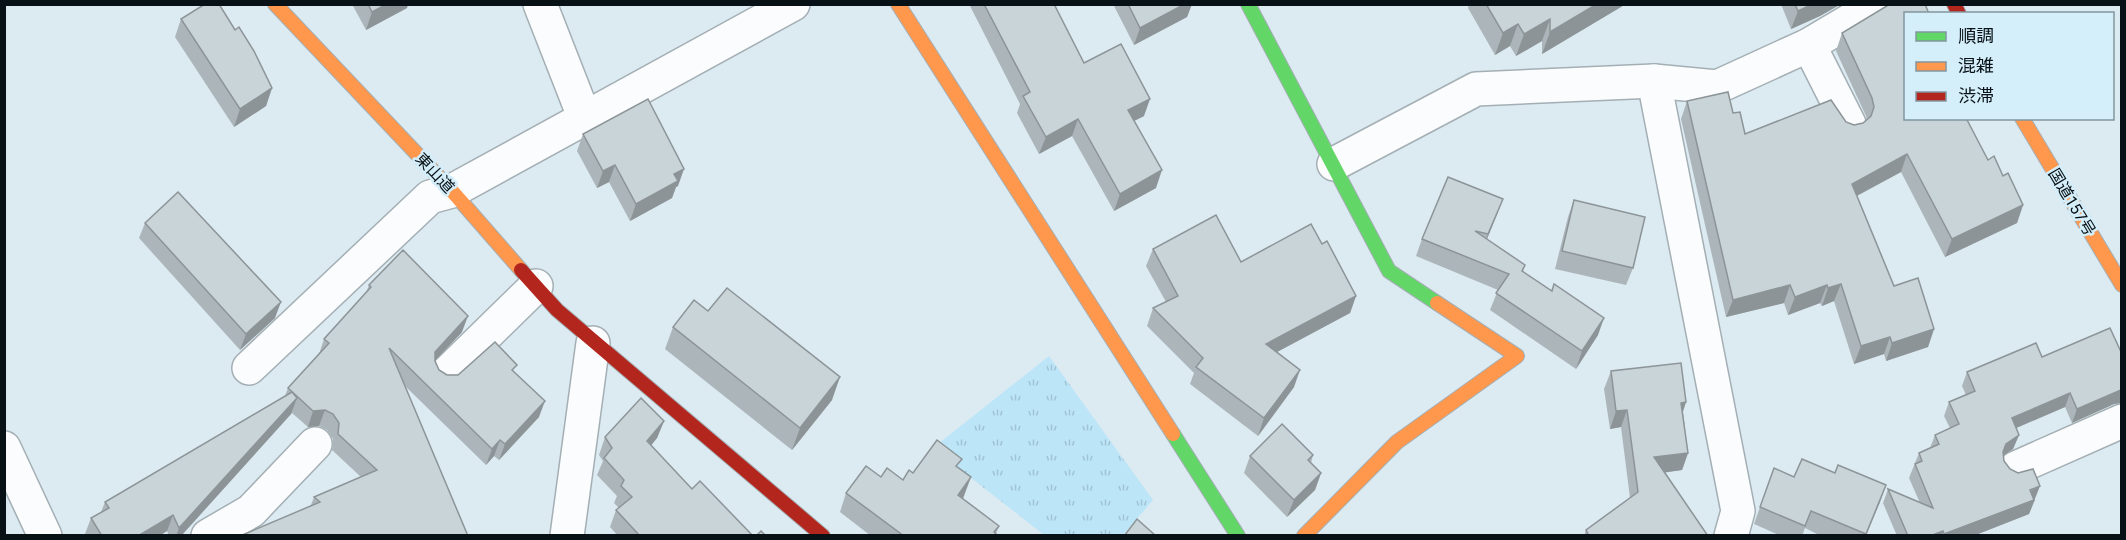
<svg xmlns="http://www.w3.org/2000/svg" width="2126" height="540" font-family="Roboto,'Noto Sans JP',sans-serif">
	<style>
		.grass { fill: url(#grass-tufts) }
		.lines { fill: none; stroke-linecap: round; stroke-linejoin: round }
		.street-casing { stroke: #a4afb4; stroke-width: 36 }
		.fast-casing { stroke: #a4afb4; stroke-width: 16 }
		.slow-casing { stroke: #a4afb4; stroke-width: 16 }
		.jam-casing { stroke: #a4afb4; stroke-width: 16 }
		.street { stroke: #fafcfd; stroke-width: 33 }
		.fast { stroke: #63d668; stroke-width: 14 }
		.slow { stroke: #ff974d; stroke-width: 14 }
		.jam { stroke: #b3261e; stroke-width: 14 }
		.wall { fill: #acb6ba }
		.shaded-wall { fill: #8c9497 }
		.building { fill: #c8d4d8; stroke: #8c9497; stroke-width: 1.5 }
		.labels { text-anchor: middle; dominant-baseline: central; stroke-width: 5; stroke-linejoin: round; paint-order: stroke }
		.street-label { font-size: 16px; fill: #081115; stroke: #d4eefa }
	</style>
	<defs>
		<pattern id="grass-tufts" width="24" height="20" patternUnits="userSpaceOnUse" patternTransform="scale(1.5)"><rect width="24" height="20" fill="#bce6f8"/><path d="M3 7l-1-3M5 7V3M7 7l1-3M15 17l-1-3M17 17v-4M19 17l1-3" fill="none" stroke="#a0c4d4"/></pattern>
	</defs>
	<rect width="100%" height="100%" fill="#dceaf2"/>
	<polygon class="grass" points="1049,356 1153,500 1123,535 1044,535 933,448"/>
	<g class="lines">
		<g class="street-casing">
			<g id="street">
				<polyline points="540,4 585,119"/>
				<polyline points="1809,45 1849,124"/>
				<polyline points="1654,81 1738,511 1731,536"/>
				<polyline points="1334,164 1476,89 1654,81 1717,87 1809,45 1878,4"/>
				<polyline points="249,368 430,197 452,191 793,4"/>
				<polyline points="447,373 536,286"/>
				<polyline points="4,448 45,536"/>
				<polyline points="2016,468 2122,421"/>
				<polyline points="208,536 251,511 315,444"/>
				<polyline points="567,536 593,343"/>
			</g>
		</g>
		<g class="fast-casing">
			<g id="fast">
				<polyline points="1248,4 1389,271 1437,303"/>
				<polyline points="1173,434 1238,536"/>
			</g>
		</g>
		<g class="slow-casing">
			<g id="slow">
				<polyline points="275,4 452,191 521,270"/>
				<polyline points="898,4 1173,434"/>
				<polyline points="2022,118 2122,285"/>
				<polyline points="1304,536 1397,442 1517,356 1437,303"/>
			</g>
		</g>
		<g class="jam-casing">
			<g id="jam">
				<polyline points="1954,4 1959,14"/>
				<polyline points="521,270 557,310 823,536"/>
			</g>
		</g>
		<use href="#street" class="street"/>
		<use href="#fast" class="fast"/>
		<use href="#slow" class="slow"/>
		<use href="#jam" class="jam"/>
	</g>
	<g class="wall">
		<polygon points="352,4 408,4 407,8 366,30"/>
		<polygon points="969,4 1054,4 1084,63 1144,116 1134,121 1156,188 1114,211 1072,136 1039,154 1017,113 1020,104"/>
		<polygon points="1113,4 1192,4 1187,17 1134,45"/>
		<polygon points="1469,4 1626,4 1542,54 1542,41 1516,56 1510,46 1495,55 1468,8"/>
		<polygon points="1781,4 1841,4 1820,16 1791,29"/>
		<polygon points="1905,14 1988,160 2003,176 2023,205 2017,223 1945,257 1901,172 1857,196 1894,286 1934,329 1928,347 1886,361 1884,354 1854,364 1834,301 1822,306 1820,303 1788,315 1784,303 1726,317 1681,119 1687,101 1733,113 1745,134 1846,122 1854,125 1863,123 1867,120 1866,116 1836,51 1842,33"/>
		<polygon points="181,19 235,30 272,88 266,106 234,127 175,37"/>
		<polygon points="583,134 678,186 676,187 672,198 630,221 609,182 597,188 577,151"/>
		<polygon points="1503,199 1487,239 1525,265 1523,272 1551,291 1554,284 1598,335 1576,369 1490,310 1498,290 1416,256 1422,239"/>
		<polygon points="1574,200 1633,268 1626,285 1555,269 1568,217"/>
		<polygon points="145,223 275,318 240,350 139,238"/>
		<polygon points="1322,244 1356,296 1350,313 1277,352 1294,387 1258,436 1190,384 1194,373 1147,326 1153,308 1166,302 1146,266 1153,249 1241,262"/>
		<polygon points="369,285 462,332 435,361 439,370 447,375 514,373 539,417 499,460 494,456 486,465 404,385 468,536 311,505 314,497 361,477 332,450 333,439 327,430 319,426 308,427 292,413 181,536 169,536 167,531 159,536 86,536 85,534 91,518 101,512 105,502 285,396 288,388 319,354 324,339 366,293"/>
		<polygon points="708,311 832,400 792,450 665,349 673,327"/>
		<polygon points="2121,352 2121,403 2114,404 2072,423 2065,407 2016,428 2019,435 2013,449 2003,456 2004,461 2035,500 2029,514 1973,536 1897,536 1883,503 1888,489 1920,503 1909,478 1919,453 1930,448 1935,435 1950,428 1944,416 1949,402 1966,395 1962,386 1967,372 2042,357"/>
		<polygon points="1611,371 1686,402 1683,412 1688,453 1682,470 1665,472 1708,536 1584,536 1586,530 1630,498 1621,427 1610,429 1604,389"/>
		<polygon points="664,421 657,438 651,445 692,489 753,536 618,536 610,527 616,510 619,508 614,503 617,496 597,475 603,461 599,455 605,437"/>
		<polygon points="1313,455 1311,463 1321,473 1315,490 1287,517 1244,473 1250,456"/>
		<polygon points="958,468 964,496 963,499 999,526 996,534 998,536 871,536 840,512 846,493 881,477 903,480 913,473"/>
		<polygon points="1774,468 1794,477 1880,502 1866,536 1821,536 1805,528 1802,536 1781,536 1754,524"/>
	</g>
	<g class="shaded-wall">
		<polygon points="387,4 408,4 407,8 366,30 372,12"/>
		<polygon points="1185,4 1192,4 1187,17 1134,45 1140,28"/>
		<polygon points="1597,4 1626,4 1542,54 1550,32"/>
		<polygon points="1813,4 1841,4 1820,16 1791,29 1798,11"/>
		<polygon points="1550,19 1542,41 1516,56 1524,34"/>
		<polygon points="1518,24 1510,46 1495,55 1503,33"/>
		<polygon points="272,88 266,106 234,127 240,109"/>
		<polygon points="1150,99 1144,116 1122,127 1128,110"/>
		<polygon points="1078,119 1072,136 1039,154 1046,137"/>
		<polygon points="1907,154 1901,172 1845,202 1852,184"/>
		<polygon points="615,165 609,182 597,188 603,171"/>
		<polygon points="684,169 678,186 676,187 672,198 630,221 636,204 674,174"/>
		<polygon points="1162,170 1156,188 1114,211 1120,194"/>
		<polygon points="1503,199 1496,217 1482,251 1488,234"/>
		<polygon points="2023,205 2017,223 1945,257 1952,239"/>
		<polygon points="1841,284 1834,301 1822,306 1828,288"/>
		<polygon points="1790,285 1784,303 1726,317 1733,300"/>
		<polygon points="1827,285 1820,303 1788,315 1795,297"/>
		<polygon points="1356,296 1350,313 1260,361 1266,344"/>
		<polygon points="281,302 275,318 240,350 246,334"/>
		<polygon points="468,316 462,332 429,367 435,352"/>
		<polygon points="1604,318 1598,335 1576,369 1582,351"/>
		<polygon points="1934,329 1928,347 1886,361 1892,343"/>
		<polygon points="1890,337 1884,354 1854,364 1861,346"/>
		<polygon points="1300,370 1294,387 1258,436 1264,418"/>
		<polygon points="840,377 832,400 792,450 800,428"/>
		<polygon points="2119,390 2121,390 2121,403 2114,404 2072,423 2077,409"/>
		<polygon points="2070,393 2065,407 2007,432 2012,418"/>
		<polygon points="297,398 291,414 181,536 176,536 179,528"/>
		<polygon points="545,401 539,417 499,460 505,444"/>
		<polygon points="1686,402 1680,420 1681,403"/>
		<polygon points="325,410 319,426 308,427 313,411"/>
		<polygon points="1627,410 1621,427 1610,429 1616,411"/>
		<polygon points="664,421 657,438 641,458 647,441"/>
		<polygon points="2019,435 2013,449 2001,457 2006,444"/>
		<polygon points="500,440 494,456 486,465 492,449"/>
		<polygon points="1688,453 1682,470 1648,475 1654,457"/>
		<polygon points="1321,473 1315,490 1287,517 1294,500"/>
		<polygon points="971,477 964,496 951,514 958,495"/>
		<polygon points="1886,485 1880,502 1865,536"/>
		<polygon points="2040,486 2029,514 1973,536 1944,536 1944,534"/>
		<polygon points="173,515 167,531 159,536 138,536"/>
		<polygon points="1943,531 1941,536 1930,536"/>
	</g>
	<g class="building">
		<polygon points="205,4 219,4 235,30 239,27 254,51 272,88 240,109 181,19"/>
		<polygon points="368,4 387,4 372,12"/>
		<polygon points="984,4 1054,4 1084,63 1121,44 1150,99 1128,110 1162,170 1120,194 1078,119 1046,137 1023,96 1030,92"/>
		<polygon points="1128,4 1185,4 1140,28"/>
		<polygon points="1486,4 1597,4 1550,32 1550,19 1524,34 1518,24 1503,33"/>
		<polygon points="1795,4 1813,4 1798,11"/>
		<polygon points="1890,4 1925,4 1929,14 1905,14 1905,118 1966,118 1988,160 1994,156 2003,176 2008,173 2023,205 1952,239 1907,154 1852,184 1894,286 1918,278 1934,329 1892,343 1890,337 1861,346 1841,284 1828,288 1827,285 1795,297 1790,285 1733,300 1687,101 1728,92 1733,113 1740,112 1745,134 1831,100 1846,122 1854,125 1863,123 1871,116 1874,107 1872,98 1842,33"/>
		<polygon points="648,99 684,169 674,174 678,181 636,204 615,165 603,171 583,134"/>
		<polygon points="1448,177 1503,199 1488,234 1475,231 1525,265 1522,271 1552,291 1554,284 1604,318 1582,351 1496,293 1509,274 1422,239"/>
		<polygon points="178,192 281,302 246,334 145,223"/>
		<polygon points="1574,200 1645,217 1633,268 1562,251"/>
		<polygon points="1216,215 1241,262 1311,224 1322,244 1327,241 1356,296 1266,344 1300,370 1264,418 1196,367 1203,358 1153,308 1178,296 1153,249"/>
		<polygon points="403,250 468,316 435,352 435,361 439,370 447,375 458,375 495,342 517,365 512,370 545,401 505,444 500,440 492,449 389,348 468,536 240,536 320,502 314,497 377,470 338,434 339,423 333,414 325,410 313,411 288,388 329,343 324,339 371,287 369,285"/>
		<polygon points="727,288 840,377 800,428 673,327 694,300 708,311"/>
		<polygon points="2110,328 2121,352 2121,390 2077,409 2070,393 2012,418 2019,435 2006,444 2003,452 2004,461 2010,469 2018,473 2033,469 2040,486 2030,490 2034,500 1944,534 1943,531 1930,536 1908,536 1888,489 1933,508 1915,464 1922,461 1919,453 1939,444 1935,435 1959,424 1949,402 1975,391 1967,372 2036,343 2042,357"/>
		<polygon points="1681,363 1686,402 1681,403 1688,453 1654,457 1708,536 1586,536 1588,534 1586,530 1638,492 1627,410 1616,411 1611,371"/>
		<polygon points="292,392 297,398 179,528 173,515 138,536 102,536 91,518 109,508 105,502"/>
		<polygon points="641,398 664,421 647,441 692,489 700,481 753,536 640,536 616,510 632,497 621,486 624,480 604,458 612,448 605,437"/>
		<polygon points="1282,424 1313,455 1308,460 1321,473 1294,500 1250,456"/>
		<polygon points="937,440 962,459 956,466 971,477 958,495 999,526 994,532 998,536 904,536 846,493 866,466 881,477 887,468 903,480 909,470 913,473"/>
		<polygon points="1802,459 1835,473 1838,465 1886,485 1866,534 1811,511 1805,526 1760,507 1774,468 1794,477"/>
		<polygon points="1137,519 1156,536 1124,536"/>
		<polygon points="761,531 766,536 756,536"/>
	</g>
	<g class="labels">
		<g class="street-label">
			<text transform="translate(435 173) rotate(47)">東山道</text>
			<text transform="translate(2072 202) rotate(59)">国道157号</text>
		</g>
	</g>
	<rect width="2126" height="540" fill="none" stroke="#081115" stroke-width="12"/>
	<rect x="1904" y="12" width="210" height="108" fill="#d4eefa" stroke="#82969e" stroke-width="1.5"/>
	<rect x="1916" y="32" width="30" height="9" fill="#63d668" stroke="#82969e" stroke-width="1.5"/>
	<text x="1958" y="42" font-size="18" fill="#081115">順調</text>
	<rect x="1916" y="62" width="30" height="9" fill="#ff974d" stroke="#82969e" stroke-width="1.5"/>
	<text x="1958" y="72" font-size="18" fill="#081115">混雑</text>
	<rect x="1916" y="92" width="30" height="9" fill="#b3261e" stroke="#82969e" stroke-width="1.5"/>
	<text x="1958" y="102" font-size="18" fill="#081115">渋滞</text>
</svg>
